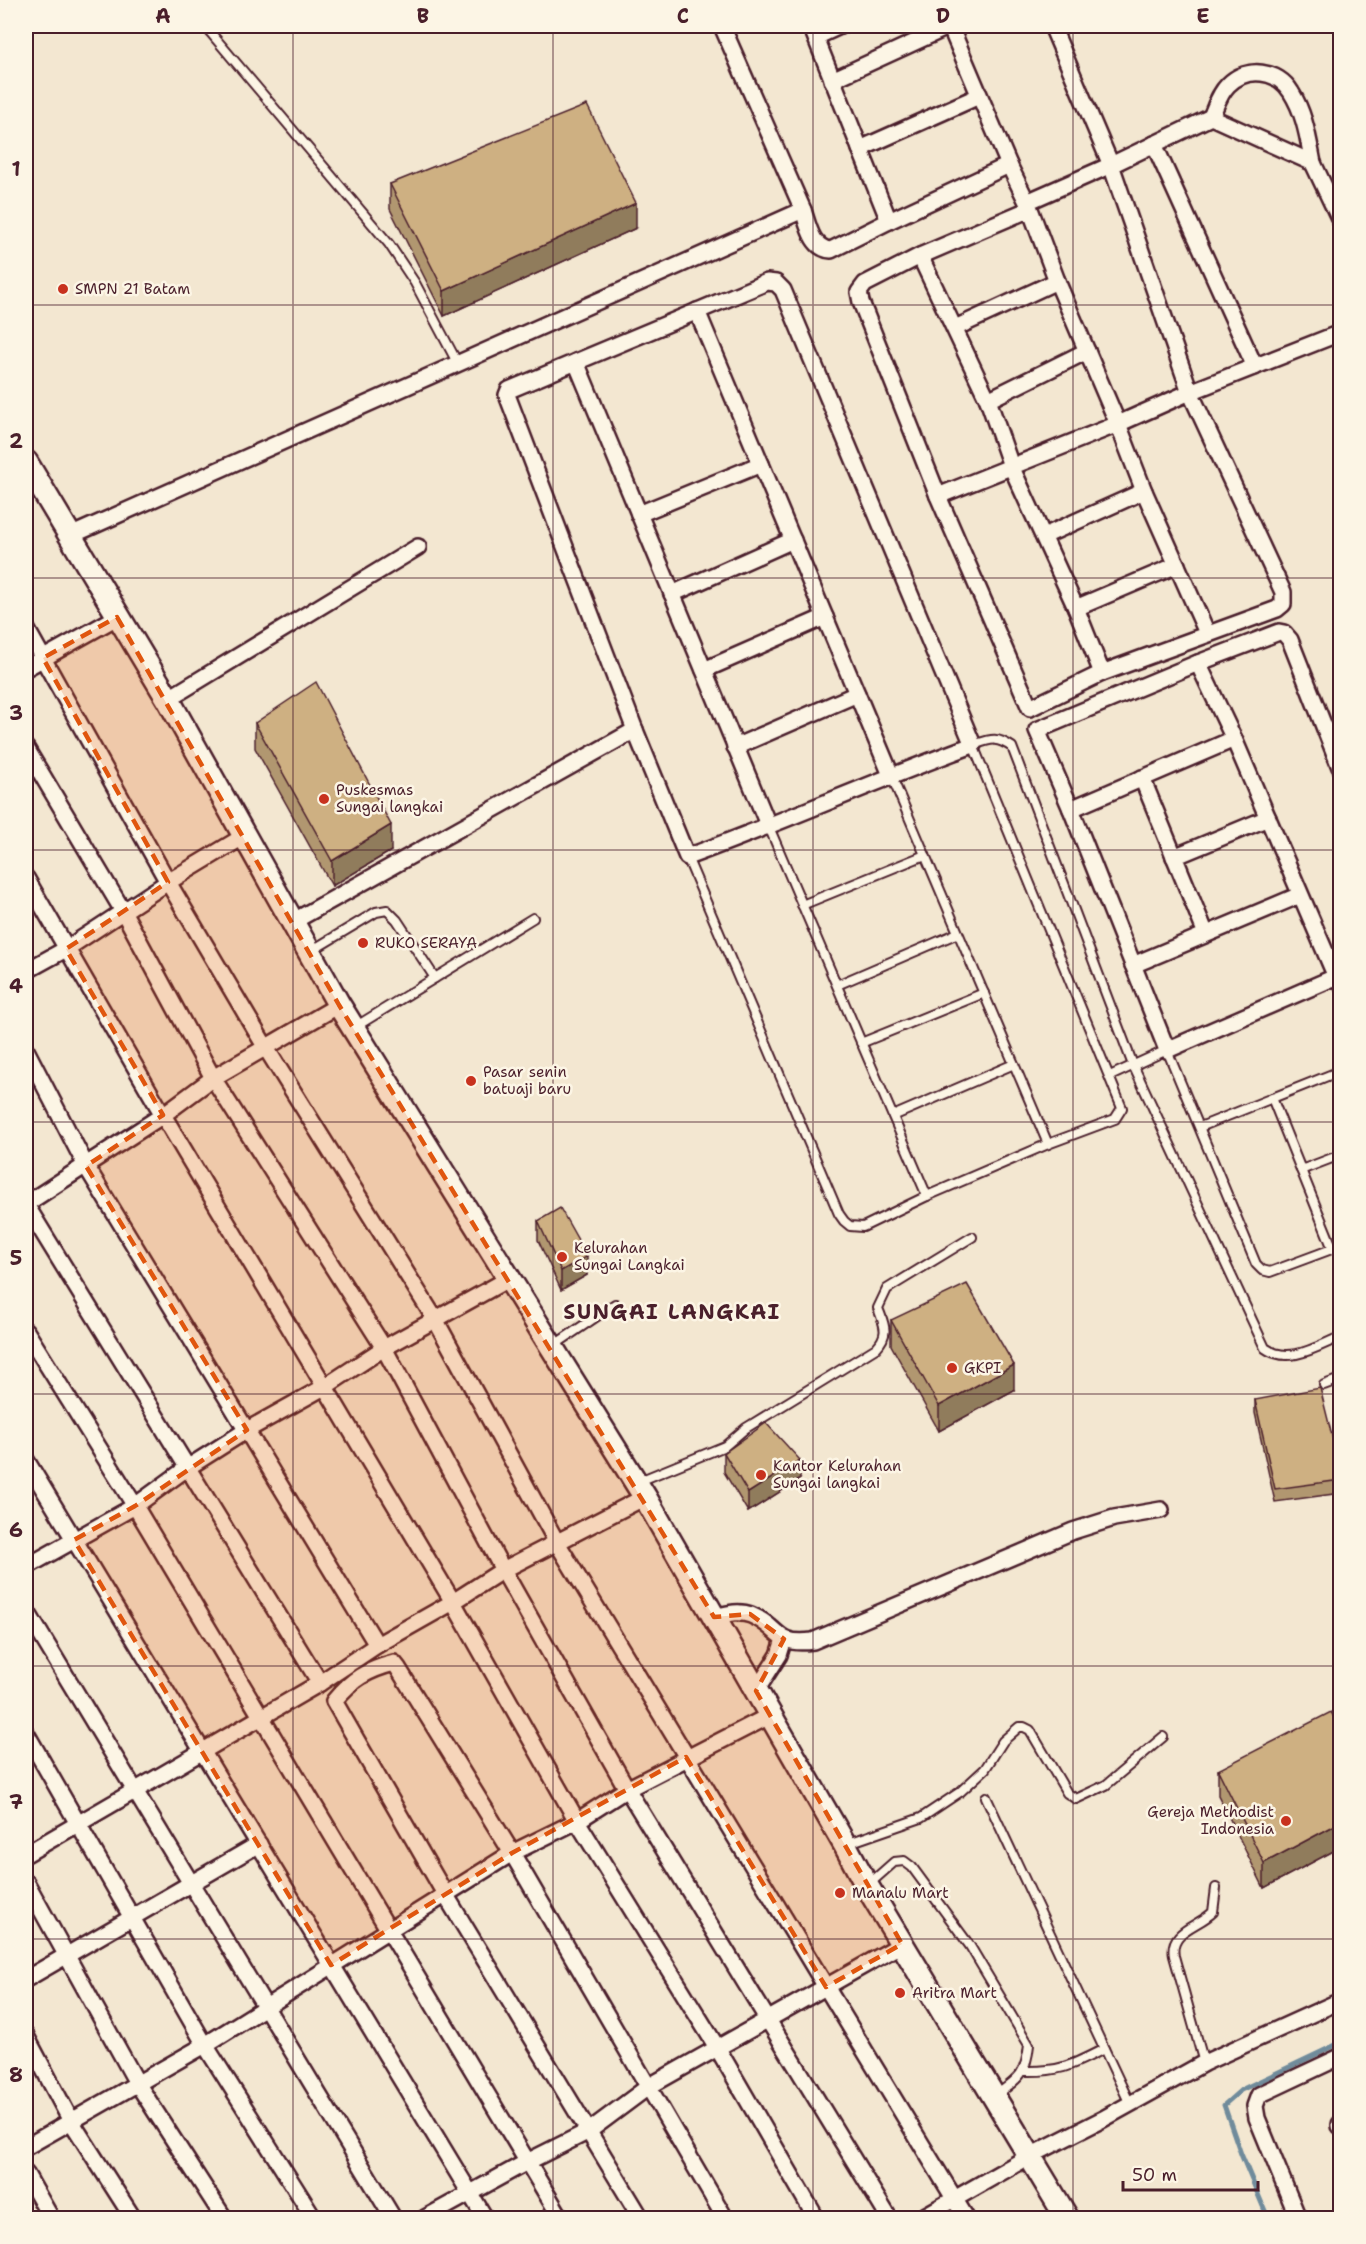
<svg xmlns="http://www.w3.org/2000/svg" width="1366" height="2244" font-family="'Shantell Sans',sans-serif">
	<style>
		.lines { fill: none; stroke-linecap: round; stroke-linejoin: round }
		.stream { stroke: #6f8b9b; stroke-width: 5 }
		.lane-casing { stroke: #4a1f2b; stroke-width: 12 }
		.street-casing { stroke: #4a1f2b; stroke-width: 20 }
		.secondary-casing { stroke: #4a1f2b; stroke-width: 27 }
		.lane { stroke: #fcf5e5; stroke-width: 8 }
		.street { stroke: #fcf5e5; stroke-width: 15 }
		.secondary { stroke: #fcf5e5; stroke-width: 22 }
		.wall { fill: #b19770; stroke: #4a1f2b; stroke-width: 1.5 }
		.shaded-wall { fill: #907b5b; stroke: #4a1f2b; stroke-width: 1.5 }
		.building { fill: #ceb082; stroke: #4a1f2b; stroke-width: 1.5 }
		.marked { fill: #e0560e; fill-opacity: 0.2; stroke: #e0560e; stroke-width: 4.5; stroke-dasharray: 12 8; stroke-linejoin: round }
		.grid { fill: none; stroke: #4a1f2b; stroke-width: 1.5; stroke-opacity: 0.55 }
		.poi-dot { fill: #c8321e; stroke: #fcf5e5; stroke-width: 2 }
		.labels { text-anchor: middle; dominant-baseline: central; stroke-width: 5; stroke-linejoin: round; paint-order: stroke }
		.poi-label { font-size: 15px; fill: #4a1f2b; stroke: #fcf5e5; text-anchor: start }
		.district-label { font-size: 21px; font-weight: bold; letter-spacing: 1.5px; fill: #4a1f2b; stroke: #fcf5e5 }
		.neatline { fill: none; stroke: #4a1f2b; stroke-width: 2 }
		.grid-label { font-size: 20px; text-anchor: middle; font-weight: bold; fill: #4a1f2b }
	</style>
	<rect width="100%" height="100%" fill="#f3e7d1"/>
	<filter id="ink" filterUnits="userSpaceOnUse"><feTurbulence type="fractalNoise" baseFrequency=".0167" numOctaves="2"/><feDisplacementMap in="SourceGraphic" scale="12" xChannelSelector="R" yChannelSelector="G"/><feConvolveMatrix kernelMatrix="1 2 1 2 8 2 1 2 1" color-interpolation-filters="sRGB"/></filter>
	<g filter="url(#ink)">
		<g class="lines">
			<polyline class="stream" points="1268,2218 1241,2154 1224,2105 1241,2090 1340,2043"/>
			<g class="lane-casing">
				<g id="lane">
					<polyline points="205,26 389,244 415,283 458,364"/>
					<polyline points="891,775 1048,1144"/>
					<polyline points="769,827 927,1196"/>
					<path d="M 687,857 L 839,1214 L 844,1221 L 850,1226 L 863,1227 L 927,1196 L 1048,1144 L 1115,1119 L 1122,1108 L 973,745 C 991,739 996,736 1012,747 L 1133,1065 L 1265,1348 C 1289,1365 1316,1347 1340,1337"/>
					<polyline points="802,905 925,855"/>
					<polyline points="311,951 376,912 387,910 397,920 435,978"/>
					<polyline points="1336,977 1340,989"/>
					<polyline points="837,985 958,933"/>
					<polyline points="355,1027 533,918"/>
					<polyline points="861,1043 984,993"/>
					<polyline points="1110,1076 1167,1050 1256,1264 1262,1270 1270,1272 1340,1246"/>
					<polyline points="1272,1098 1333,1249"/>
					<polyline points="893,1116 1014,1064"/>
					<polyline points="1200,1127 1340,1071"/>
					<polyline points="1301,1170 1340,1155"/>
					<polyline points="553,1346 615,1304"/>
					<polyline points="1324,1385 1340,1379"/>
					<path d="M 637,1482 L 725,1446 L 746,1428 L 876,1348 C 890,1333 884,1325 878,1308 L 887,1289 L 972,1237"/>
					<polyline points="986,1797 1130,2104"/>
					<polyline points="846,1844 921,1818 960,1792 985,1769 1003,1741 1019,1727 1024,1727 1030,1730 1067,1793 1076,1799 1106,1785 1163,1737"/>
					<path d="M 868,1885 L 894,1862 L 904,1861 L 912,1867 L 970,1946 L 1029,2045 C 1026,2075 1018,2079 995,2096"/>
					<path d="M 1204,2063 L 1174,1956 C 1169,1930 1198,1927 1213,1912 L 1216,1888"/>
					<path d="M 1024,2071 C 1061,2072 1072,2065 1104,2049"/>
				</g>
			</g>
			<g class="street-casing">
				<g id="street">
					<path d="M 722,26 L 803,210 C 808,225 812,249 831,250 L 889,221 L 1009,165"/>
					<polyline points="811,26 889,221"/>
					<polyline points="950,26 1009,165 1027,202 1111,165 1190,392 1283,592 1283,604 1277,609 1102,673 1030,708 938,496 861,302 859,292 865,284 920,256 1030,209 1057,281 1118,424 1144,491 1207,633"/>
					<polyline points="1052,26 1111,165 1211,117 1313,163 1340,220"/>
					<polyline points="816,37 840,26"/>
					<polyline points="832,80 950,26"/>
					<path d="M 1211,117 C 1216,106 1219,94 1228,85 C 1247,66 1278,70 1291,92 C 1305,114 1308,138 1313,163"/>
					<polyline points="1154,144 1255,367"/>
					<polyline points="860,149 979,96"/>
					<polyline points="920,256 988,400 1011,466 1076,608 1102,673"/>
					<path d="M 767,282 L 776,283 L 783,290 L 973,745 C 877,780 783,822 687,857 L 635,730 L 507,395 L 509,390 Z"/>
					<polyline points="697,311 891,775"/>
					<polyline points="955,328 1057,281"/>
					<polyline points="576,362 769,827"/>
					<polyline points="988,400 1087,351"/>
					<polyline points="938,496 1118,424 1190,392 1340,333"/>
					<polyline points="639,514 761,464"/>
					<polyline points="70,536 803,210"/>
					<polyline points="1044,536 1144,491"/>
					<polyline points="672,594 793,540"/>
					<polyline points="1076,608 1177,565"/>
					<polyline points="26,628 168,882 266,1048 435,1319 556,1541 966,2218"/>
					<polyline points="1198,663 1234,739 1336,977"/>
					<polyline points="26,668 117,617"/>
					<polyline points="704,670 825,617"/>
					<polyline points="168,699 418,547"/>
					<polyline points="735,747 857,694"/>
					<polyline points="26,748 123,911 213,1078 384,1348 503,1570 627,1789 889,2218"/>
					<polyline points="1340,767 1290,640 1284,633 1279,632 1198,663 1037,730 1071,809 1167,1050 1340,975"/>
					<polyline points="1142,778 1206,934"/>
					<polyline points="1071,809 1234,739"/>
					<polyline points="1174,857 1268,818"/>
					<polyline points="26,878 163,1115 453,1602 577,1821 718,2049 816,2218"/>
					<polyline points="294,921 635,730"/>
					<polyline points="1133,965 1300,895"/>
					<polyline points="26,971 66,949 168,882 246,835"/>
					<polyline points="26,1050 86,1166 377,1645"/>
					<polyline points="26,1204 163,1115 213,1078 339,1005"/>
					<polyline points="26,1205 320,1683"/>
					<polyline points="26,1331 135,1506 561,2218"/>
					<polyline points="26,1460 485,2218"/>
					<polyline points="26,1567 135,1506 187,1468 247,1430 326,1386 384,1348 510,1278"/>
					<polyline points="26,1610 393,2218"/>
					<path d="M 714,1617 C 726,1614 739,1610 751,1615 C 781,1627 773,1646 813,1641 L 1073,1531 L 1114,1518 L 1161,1510"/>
					<polyline points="756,1691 779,1655 784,1639"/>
					<polyline points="26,1733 205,2045 314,2218"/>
					<polyline points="26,1854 320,1683 377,1645 453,1602 503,1570 645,1497"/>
					<polyline points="26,1882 137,2083 224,2218"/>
					<polyline points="26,1979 259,1844"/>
					<polyline points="26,2036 71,2121 133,2218"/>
					<polyline points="1340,2124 1340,2126"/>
					<polyline points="26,2147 205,2045 512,1853 577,1821 627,1789 769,1716"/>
					<polyline points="26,2174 51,2218"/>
					<polyline points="425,2218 527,2162 589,2131 648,2087 902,1944"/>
					<path d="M 641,2218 L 445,1894 L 334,1701 C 352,1679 367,1670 394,1663 L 398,1668 L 512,1853 L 725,2218"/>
					<polyline points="921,2218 1030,2156 1103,2119 1204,2063 1340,2001"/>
					<polyline points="1298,2218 1257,2118 1255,2106 1259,2095 1340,2057"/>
				</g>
			</g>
			<g class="secondary-casing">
				<polyline id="secondary" points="26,462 168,699 339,1005 645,1497 845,1845 867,1886 1067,2218"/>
			</g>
			<use href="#lane" class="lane"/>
			<use href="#street" class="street"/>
			<use href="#secondary" class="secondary"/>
		</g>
		<g class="wall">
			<polygon points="390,184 636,228 444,316 390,209"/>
			<polygon points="255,723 391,851 332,886 255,748"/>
			<polygon points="538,1221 587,1275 561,1290 538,1240"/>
			<polygon points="891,1320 1014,1390 939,1431 891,1345"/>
			<polygon points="1255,1400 1341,1472 1341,1493 1275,1502 1255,1413"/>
			<polygon points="724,1453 800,1479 748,1512 724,1472"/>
			<polygon points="1341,1731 1341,1847 1264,1888 1218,1795 1218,1770"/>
		</g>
		<g class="shaded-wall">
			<polygon points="636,203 636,228 444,316 444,291"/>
			<polygon points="391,825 391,851 332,886 332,861"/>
			<polygon points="587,1256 587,1275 561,1290 561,1271"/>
			<polygon points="1014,1365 1014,1390 939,1431 939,1406"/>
			<polygon points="800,1460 800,1479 748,1512 748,1493"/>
			<polygon points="1341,1822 1341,1847 1264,1888 1264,1863"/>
		</g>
		<g class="building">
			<polygon points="587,105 636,203 444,291 390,184"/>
			<polygon points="316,682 391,825 332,861 255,723"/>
			<polygon points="560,1208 587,1256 561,1271 538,1221"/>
			<polygon points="967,1284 1014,1365 939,1406 891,1320"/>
			<polygon points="1320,1388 1341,1472 1341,1480 1275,1489 1255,1400"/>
			<polygon points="766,1423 800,1460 748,1493 724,1453"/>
			<polygon points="1331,1712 1341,1731 1341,1822 1264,1863 1218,1770"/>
		</g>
	</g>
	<path class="marked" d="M 117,617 L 339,1005 L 714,1617 L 750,1614 L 784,1639 L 756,1691 L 902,1944 L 826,1987 L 686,1757 L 512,1853 L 331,1965 L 74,1540 L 135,1506 L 247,1430 L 86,1166 L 163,1115 L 66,949 L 168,882 L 43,658 Z"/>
	<path class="grid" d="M 293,26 L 293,2218M 553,26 L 553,2218M 813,26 L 813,2218M 1073,26 L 1073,2218M 26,305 L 1340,305M 26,578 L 1340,578M 26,850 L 1340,850M 26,1122 L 1340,1122M 26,1394 L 1340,1394M 26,1666 L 1340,1666M 26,1939 L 1340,1939"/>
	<g class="poi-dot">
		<circle cx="63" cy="289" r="6"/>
		<circle cx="324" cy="799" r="6"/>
		<circle cx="363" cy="943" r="6"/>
		<circle cx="471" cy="1081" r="6"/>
		<circle cx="562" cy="1257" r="6"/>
		<circle cx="952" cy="1368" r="6"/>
		<circle cx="761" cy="1475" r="6"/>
		<circle cx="1286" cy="1821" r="6"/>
		<circle cx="840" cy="1893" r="6"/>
		<circle cx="900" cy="1993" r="6"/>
	</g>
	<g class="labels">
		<g class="poi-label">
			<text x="75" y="289">SMPN 21 Batam</text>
			<text x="336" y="790">Puskesmas<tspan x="336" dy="17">Sungai langkai</tspan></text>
			<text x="375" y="943">RUKO SERAYA</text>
			<text x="483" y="1072">Pasar senin<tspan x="483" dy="17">batuaji baru</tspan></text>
			<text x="574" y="1248">Kelurahan<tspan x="574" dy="17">Sungai Langkai</tspan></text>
			<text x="964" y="1368">GKPI</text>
			<text x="773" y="1466">Kantor Kelurahan<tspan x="773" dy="17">Sungai langkai</tspan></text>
			<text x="1274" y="1812" text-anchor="end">Gereja Methodist<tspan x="1274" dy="17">Indonesia</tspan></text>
			<text x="852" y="1893">Manalu Mart</text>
			<text x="912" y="1993">Aritra Mart</text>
		</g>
		<g class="district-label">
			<text x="672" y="1312">SUNGAI LANGKAI</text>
		</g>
	</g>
	<rect width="1366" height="2244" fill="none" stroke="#fcf5e5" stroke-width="66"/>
	<path d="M1123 2181v9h135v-9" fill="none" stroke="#4a1f2b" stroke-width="3"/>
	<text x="1132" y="2181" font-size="18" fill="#4a1f2b" stroke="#fcf5e5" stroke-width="4.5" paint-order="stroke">50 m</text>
	<rect x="33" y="33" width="1300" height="2178" class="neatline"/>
	<g class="grid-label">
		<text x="163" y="23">A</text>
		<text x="423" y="23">B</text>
		<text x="683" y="23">C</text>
		<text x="943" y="23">D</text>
		<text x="1203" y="23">E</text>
		<text x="16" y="176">1</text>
		<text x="16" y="448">2</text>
		<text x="16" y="720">3</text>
		<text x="16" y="993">4</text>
		<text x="16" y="1265">5</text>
		<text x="16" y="1537">6</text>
		<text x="16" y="1809">7</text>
		<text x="16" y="2082">8</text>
	</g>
</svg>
